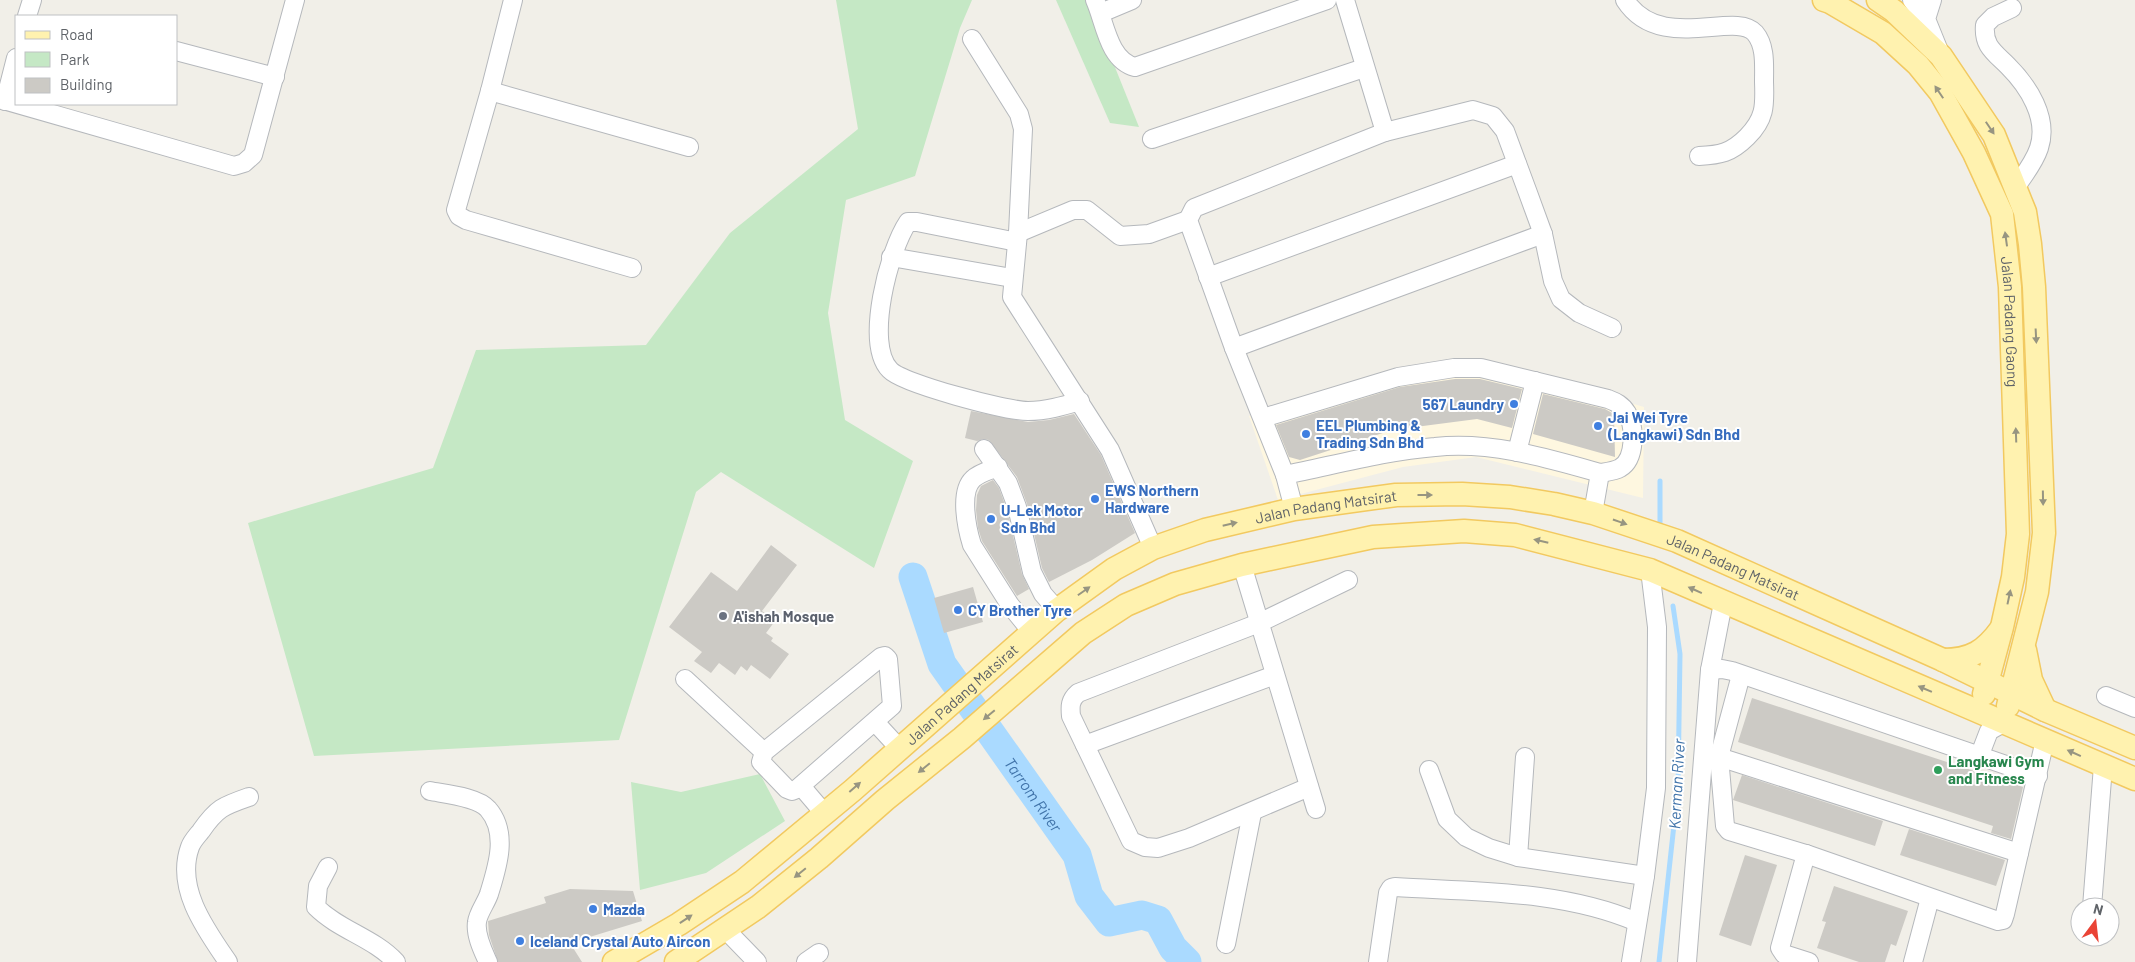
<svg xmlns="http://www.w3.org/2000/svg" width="2135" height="962" font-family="Barlow,sans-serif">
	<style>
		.commercial { fill: #fef7e0 }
		.green { fill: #c5e8c5 }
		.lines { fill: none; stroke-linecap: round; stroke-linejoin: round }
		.stream { stroke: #aadaff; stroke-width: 5 }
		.river { stroke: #aadaff; stroke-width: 29 }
		.building { fill: #cccac5 }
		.minor-casing { stroke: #b5b8bc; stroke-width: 20 }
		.major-casing { stroke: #f2c960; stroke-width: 25 }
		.minor { stroke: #fff; stroke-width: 18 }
		.major { stroke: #fff2af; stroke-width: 22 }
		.oneway { fill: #979581 }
		.shop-dot { fill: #3f7fe0; stroke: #fff; stroke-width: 2 }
		.worship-dot { fill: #6b7280; stroke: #fff; stroke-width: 2 }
		.leisure-dot { fill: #2e9e5b; stroke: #fff; stroke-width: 2 }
		.labels { text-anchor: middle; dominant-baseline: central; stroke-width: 4; stroke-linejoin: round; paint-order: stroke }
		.street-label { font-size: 15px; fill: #5f6368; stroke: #fff }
		.shop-label { font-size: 15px; font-weight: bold; fill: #366cbe; stroke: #fff; text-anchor: start }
		.worship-label { font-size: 15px; font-weight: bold; fill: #5b616d; stroke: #fff; text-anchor: start }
		.leisure-label { font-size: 15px; font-weight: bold; fill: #27864d; stroke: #fff; text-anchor: start }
		.water-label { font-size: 16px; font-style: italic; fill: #4174aa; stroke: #fff }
	</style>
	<rect width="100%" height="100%" fill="#f1efe8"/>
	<polygon class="commercial" points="1483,360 1644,407 1643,498 1476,457 1403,467 1278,500 1249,416 1381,373"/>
	<g class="green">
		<polygon points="836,0 972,0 960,28 915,176 846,200 828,313 845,420 913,461 874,568 721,472 696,492 619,740 314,756 248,523 433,468 476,350 646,345 730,233 858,129"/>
		<polygon points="1056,0 1088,0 1139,127 1110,123"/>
		<polygon points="760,774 785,821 706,873 640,890 631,782 681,792"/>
	</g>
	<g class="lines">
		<g class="stream">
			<polyline points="1660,481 1660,527"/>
			<polyline points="1659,962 1678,788 1680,654 1673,606"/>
		</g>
		<path class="river" id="s1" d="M 913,577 L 942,664 L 1077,855 L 1089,896 L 1109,922 L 1142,915 L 1158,920 L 1173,948 L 1187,962"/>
	</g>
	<g class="building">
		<polygon points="1455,379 1480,379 1522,389 1512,428 1477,419 1392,430 1300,460 1289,457 1276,425 1400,387"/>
		<polygon points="1543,394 1605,409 1614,414 1615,457 1533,434"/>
		<polygon points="971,411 1028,422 1049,420 1074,414 1101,455 1135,533 1092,560 1049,582 1042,568 1027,504 1017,477 989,440 983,439 977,441 965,438"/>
		<polygon points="993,480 999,488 1007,510 1022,574 1029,589 1017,596 982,541 978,528 976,510 977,495 981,486"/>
		<polygon points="771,545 797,565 762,611 775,621 766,633 773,638 771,641 789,654 770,679 751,665 747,671 741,666 735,675 719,663 711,673 694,661 702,652 669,627 711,572 737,591"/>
		<polygon points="973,587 983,622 944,633 934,598"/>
		<polygon points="1752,698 2023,787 2011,839 1991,833 1993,826 1738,742"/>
		<polygon points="1742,775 1883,821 1875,846 1733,800"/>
		<polygon points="1909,829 2005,860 1996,886 1900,855"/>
		<polygon points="1745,855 1777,865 1751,946 1719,935"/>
		<polygon points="1834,886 1908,911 1896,946 1891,944 1885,962 1859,962 1817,948 1826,922 1822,921"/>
		<polygon points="570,889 633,891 642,921 570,943 582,962 498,962 489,935 488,921 546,903 544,897"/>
	</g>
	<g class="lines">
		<g class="minor-casing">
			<g id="minor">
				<polyline points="513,0 490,91 689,147"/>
				<path d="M 1095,0 C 1105,22 1108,60 1135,67 L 1327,0"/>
				<path d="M 1625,0 C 1660,54 1735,10 1755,33 C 1766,46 1764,66 1764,82 C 1765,106 1765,119 1747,137 C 1731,153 1720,155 1699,156"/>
				<polyline points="1912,0 1926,19"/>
				<polyline points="1932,0 1926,19 1939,51"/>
				<path d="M 2012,8 L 1993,17 L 1985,25 C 1983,46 1994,52 2008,66 C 2028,86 2049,118 2039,148 C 2034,163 2024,175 2015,188"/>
				<polyline points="1101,13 1132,0"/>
				<polyline points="27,16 32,0"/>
				<polyline points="972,39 1019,114 1023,129 1018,233 1012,297 1110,450 1153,548"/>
				<polyline points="176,51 275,77"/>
				<polyline points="490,91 456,210 459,216 466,220 632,268"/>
				<polyline points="0,99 234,166 244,163 253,155 295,0"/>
				<polyline points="5,101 16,58"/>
				<polyline points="1385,132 1473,110 1493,116 1505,131 1528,193 1543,234 1553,281 1561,299 1579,313 1612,328"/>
				<polyline points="1152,139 1364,68"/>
				<polyline points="1018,233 1073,210 1087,210 1120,236 1149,234 1188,220"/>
				<path d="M 1017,242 L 917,222 L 908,222 C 889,250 864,344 890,370 C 903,384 1007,411 1028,411 C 1046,411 1063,406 1080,401"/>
				<polyline points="891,257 1012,278"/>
				<polyline points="1208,277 1517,164"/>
				<polyline points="1234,348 1543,234"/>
				<path d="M 1263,418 L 1398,377 L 1454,368 L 1481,368 L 1608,399 C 1616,402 1622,405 1627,413 C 1635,426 1636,459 1620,468 C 1615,471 1606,472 1600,473"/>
				<polyline points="984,449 1008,483 1017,507 1032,572 1043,594 1057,610"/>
				<polyline points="1517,452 1535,381"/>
				<path d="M 998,467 C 990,470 979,473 973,479 C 959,492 967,529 972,545 L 1010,605 L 1031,631"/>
				<polyline points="1285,475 1234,348 1188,220 1194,208 1385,132 1345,0"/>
				<path d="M 1294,509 L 1285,475 C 1335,465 1385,451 1435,447 C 1491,441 1547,458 1600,473 L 1593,513"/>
				<polyline points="1242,565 1316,809"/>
				<polygon points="885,656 888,659 892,706 797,789 792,791 787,789 761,762 764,752 881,657"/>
				<polyline points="1710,670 1722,669 1732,671 2038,776"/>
				<polyline points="1741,675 1719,757 1725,826 1729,831 1806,854 1998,921 2003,920 2005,914 2045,740"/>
				<polyline points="685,679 764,752"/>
				<polyline points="2106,696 2135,708"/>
				<polyline points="875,722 899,748"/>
				<polyline points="1085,745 1275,675"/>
				<polyline points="1719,757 2019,853"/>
				<polyline points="1979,757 1989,731 2005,722"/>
				<polyline points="1429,770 1447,819 1466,837 1489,848 1518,857 1645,876"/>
				<polyline points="801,786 824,813"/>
				<path d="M 1309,787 L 1189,838 L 1158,848 L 1145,847 L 1131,841 L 1071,716 C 1070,706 1070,700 1078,693 L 1259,623 L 1348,580"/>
				<path d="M 430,791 C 446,794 478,797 488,809 C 509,833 497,868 489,894 C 486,903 478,913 477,922 C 475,935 483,951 488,962"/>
				<polyline points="1806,854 1780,948 1784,954 1809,962"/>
				<polyline points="1518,857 1525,757"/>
				<path d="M 328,867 L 318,886 L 316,907 C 339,930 374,938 396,962"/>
				<polyline points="2092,907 2103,766"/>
				<polyline points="725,929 757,962"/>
				<polyline points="1226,944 1252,813"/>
				<path d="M 228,962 C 206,930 175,888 190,847 C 192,841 197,836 201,831 C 217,808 223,806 249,797"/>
				<polyline points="806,962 819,953"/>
				<path d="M 1378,962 L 1388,893 L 1391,888 L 1395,887 C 1476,892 1562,890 1637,922"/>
				<polyline points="1631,962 1645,876 1656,788 1657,627 1650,570"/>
				<polyline points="1687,962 1710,670 1723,603"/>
				<polyline points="1913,962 1930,898"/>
			</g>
		</g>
		<g class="major-casing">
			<g id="major">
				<path id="s2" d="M 1824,0 L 1830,2 L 1883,33 L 1918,65 L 1940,92 L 1974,153 L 2002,214 L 2010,287 L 2018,534 L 2013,577 L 2002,627 L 1984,694"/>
				<polyline points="1878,0 1894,11 1941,56 1994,135 2025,212 2030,244 2034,287 2044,533 2037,592 2008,706"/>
				<polyline points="2025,650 2031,680 2045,710"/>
				<path d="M 1943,660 C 1971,660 1985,651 2001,629"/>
				<path id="s3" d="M 614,962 L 679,924 L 742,882 L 853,790 L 1057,610 L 1114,569 L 1153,548 L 1205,530 L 1294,509 L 1396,495 L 1462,494 L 1510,497 L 1554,504 L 1593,513 L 1677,541 L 1943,660 L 2045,710 L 2135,748"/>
				<polyline points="676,962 758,907 819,858 885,800 962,738 1083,633 1126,605 1175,584 1242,565 1373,537 1464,531 1515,535 1650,570 2135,779"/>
			</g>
		</g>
		<use href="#minor" class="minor"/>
		<use href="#major" class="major"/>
	</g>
	<defs><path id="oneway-solid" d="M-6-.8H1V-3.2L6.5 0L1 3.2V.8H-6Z" transform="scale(1.25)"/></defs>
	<g class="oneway">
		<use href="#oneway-solid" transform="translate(1939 92) rotate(-124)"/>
		<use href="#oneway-solid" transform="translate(1990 128) rotate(56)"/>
		<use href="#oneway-solid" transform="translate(2006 239) rotate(-98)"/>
		<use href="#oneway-solid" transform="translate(2036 336) rotate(87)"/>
		<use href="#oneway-solid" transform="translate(2016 435) rotate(-92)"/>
		<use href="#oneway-solid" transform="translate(1425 495)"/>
		<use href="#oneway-solid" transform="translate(2043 498) rotate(89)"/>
		<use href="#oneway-solid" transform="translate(1620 522) rotate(19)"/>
		<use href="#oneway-solid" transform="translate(1230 524) rotate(-13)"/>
		<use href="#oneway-solid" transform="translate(1541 541) rotate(-167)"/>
		<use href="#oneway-solid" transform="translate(1695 590) rotate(-156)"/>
		<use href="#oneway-solid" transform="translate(1084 591) rotate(-35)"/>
		<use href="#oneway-solid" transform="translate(2009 597) rotate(-78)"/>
		<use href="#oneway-solid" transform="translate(1925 689) rotate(-157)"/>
		<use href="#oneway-solid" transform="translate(989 715) rotate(140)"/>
		<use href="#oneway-solid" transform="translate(2074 753) rotate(-156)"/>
		<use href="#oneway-solid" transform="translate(924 768) rotate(141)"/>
		<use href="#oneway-solid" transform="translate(855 787) rotate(-41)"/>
		<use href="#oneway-solid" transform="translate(800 873) rotate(141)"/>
		<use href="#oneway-solid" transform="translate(686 919) rotate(-34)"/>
	</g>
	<g class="shop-dot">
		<circle cx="1514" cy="404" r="5"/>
		<circle cx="1598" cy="426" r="5"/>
		<circle cx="1306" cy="434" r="5"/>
		<circle cx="1095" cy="499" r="5"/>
		<circle cx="991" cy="519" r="5"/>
		<circle cx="958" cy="610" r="5"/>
		<circle cx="593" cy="909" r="5"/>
		<circle cx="520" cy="941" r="5"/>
	</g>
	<circle class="worship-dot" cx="723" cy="616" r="5"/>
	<circle class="leisure-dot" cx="1938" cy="770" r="5"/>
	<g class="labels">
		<g class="street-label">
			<text stroke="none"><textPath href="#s2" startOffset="395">Jalan Padang Gaong</textPath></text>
			<text stroke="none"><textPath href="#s3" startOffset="860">Jalan Padang Matsirat</textPath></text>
			<text stroke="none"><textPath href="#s3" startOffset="1280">Jalan Padang Matsirat</textPath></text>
			<text stroke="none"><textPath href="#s3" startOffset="440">Jalan Padang Matsirat</textPath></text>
		</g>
		<g class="shop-label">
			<text x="1504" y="404" text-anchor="end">567 Laundry</text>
			<text x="1608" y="417">Jai Wei Tyre<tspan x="1608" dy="17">(Langkawi) Sdn Bhd</tspan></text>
			<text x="1316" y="425">EEL Plumbing &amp;<tspan x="1316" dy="17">Trading Sdn Bhd</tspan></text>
			<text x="1105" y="490">EWS Northern<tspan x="1105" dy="17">Hardware</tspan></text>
			<text x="1001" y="510">U-Lek Motor<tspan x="1001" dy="17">Sdn Bhd</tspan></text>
			<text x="968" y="610">CY Brother Tyre</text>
			<text x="603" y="909">Mazda</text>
			<text x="530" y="941">Iceland Crystal Auto Aircon</text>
		</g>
		<g class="worship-label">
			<text x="733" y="616">A'ishah Mosque</text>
		</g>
		<g class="leisure-label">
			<text x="1948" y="761">Langkawi Gym<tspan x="1948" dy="17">and Fitness</tspan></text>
		</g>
		<g class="water-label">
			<text transform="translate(1676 784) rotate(-87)">Kerman River</text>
			<text stroke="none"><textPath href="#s1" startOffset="251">Tarrom River</textPath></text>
		</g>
	</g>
	<rect x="15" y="15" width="162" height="90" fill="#ffffff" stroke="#bfc1c3"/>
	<rect x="25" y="31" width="25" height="8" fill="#fff2af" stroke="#bfc1c3"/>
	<text x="60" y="40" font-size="15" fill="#5f6368">Road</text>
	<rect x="25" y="52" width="25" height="15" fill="#c5e8c5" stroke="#bfc1c3"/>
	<text x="60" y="65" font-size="15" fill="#5f6368">Park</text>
	<rect x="25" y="78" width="25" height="15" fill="#cccac5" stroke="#bfc1c3"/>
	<text x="60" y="90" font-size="15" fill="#5f6368">Building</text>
	<g transform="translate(2095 922) rotate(15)"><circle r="24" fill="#ffffff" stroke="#bfc1c3"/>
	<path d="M0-4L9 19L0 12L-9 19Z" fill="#ea4335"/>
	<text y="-8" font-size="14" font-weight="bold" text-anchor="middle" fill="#5f6368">N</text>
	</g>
</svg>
